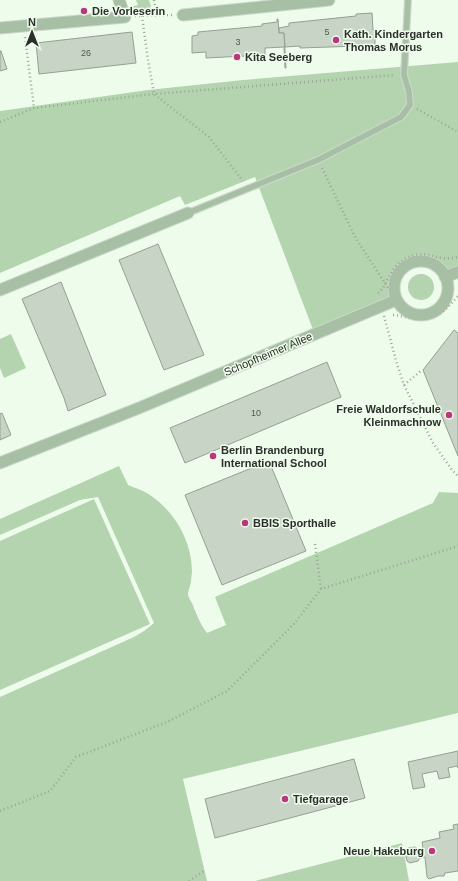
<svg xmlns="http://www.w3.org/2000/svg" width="458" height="881" font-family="Helvetica,sans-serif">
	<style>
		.green { fill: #b3d4ae }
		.building { fill: #c8d5c6; stroke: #94a092 }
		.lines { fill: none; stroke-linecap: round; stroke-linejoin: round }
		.service-casing { stroke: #cbd7c9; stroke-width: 8 }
		.minor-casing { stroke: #cbd7c9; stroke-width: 13 }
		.path { stroke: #9ba599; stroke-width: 2.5; stroke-dasharray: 1 3; stroke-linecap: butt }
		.service { stroke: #a7bfa4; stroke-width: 5.5 }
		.minor { stroke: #a7bfa4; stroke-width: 11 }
		.poi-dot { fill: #bb377d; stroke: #eefcec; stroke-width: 1.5 }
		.labels { text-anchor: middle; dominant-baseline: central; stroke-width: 3; stroke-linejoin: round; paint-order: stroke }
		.number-label { font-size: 9px; fill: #525951 }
		.poi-label { font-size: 11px; font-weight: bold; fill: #2b302a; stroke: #eefcec; text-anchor: start }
		.street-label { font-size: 11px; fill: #2b302a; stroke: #eefcec }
	</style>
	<rect width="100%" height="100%" fill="#eefcec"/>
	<g class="green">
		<polygon points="136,0 149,0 151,6 148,11 130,12 129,7 138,5"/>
		<path d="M 458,62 L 458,272 L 445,277 C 442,272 440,268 435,265 C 416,254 392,270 394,291 C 394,294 396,297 396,300 L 315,335 L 255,177 L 185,205 L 180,196 L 0,273 L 0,111 L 148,90 L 243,80 Z"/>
		<circle cx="421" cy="287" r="13"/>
		<polygon points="11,334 26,368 4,378 0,368 0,339"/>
		<path d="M 119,466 L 128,485 C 135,488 143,490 150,495 C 175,512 191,540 192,570 C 192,574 191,578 191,582 C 190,586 188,591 188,594 C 188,597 191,601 192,603 C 196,613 200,624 207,633 L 226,625 L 215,597 L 433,503 L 439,492 L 458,493 L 458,713 L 183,779 L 207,881 L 0,881 L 0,697 L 134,637 L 144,631 L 154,623 L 98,497 L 80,500 L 0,535 L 0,519 Z"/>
		<polygon points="94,499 150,624 0,690 0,541"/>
		<polygon points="402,843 409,881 255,881"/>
	</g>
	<g class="building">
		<polygon points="372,13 373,30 375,30 375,45 363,46 363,44 359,44 359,46 300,48 300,46 285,47 284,33 279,33 279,28 289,26 289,23 356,16 356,14"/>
		<polygon points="277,19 278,19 279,33 284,33 286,68 285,68 284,47 265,48 265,55 206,58 206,52 192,53 192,36 198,35 198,32 262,26 262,24 277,22"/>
		<polygon points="132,32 136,63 39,74 36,43"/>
		<polygon points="0,51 1,51 7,69 0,71"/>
		<polygon points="158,244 204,355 164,370 119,260"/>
		<polygon points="61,282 106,395 68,411 64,398 22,299"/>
		<polygon points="454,330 458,333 458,456 423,370"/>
		<polygon points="327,362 341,397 185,463 170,428"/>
		<polygon points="2,413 11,435 0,440 0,414"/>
		<polygon points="269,461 306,551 222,585 185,495"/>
		<polygon points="458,751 458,768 457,766 448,768 450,777 439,779 437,771 422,774 425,787 413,789 408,762"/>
		<polygon points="354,759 365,798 215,838 205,799"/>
		<polygon points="458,824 458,871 445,873 444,876 438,876 429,879 427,877 425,857 420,858 418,861 410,863 407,861 405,852 408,848 415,847 418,849 423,848 422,842 440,838 439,832 454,829 453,825"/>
	</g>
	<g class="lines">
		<g class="service-casing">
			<polyline id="service" points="188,213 318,160 401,117 410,105 409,92 404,75 408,0"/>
		</g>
		<g class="minor-casing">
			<g id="minor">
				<polyline points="183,15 329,0"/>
				<polyline points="0,28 125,17 119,0"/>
				<circle cx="421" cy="288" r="27"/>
				<polyline points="445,277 458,272"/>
				<polyline points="0,290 188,213"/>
				<polyline points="0,463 139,408 396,300"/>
			</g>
		</g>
		<g class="path">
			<polyline points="154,0 157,16"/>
			<polyline points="135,16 172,15"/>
			<polyline points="142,16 148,60 154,94 209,137 243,181"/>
			<polyline points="25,37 34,108"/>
			<polyline points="417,109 458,132"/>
			<polyline points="0,122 34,108 154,94 395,75"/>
			<polyline points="322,168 355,237 390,291"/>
			<path d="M 378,293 C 387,285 389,273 397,265 C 405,257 416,253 428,255 C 433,255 437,258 443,258 C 448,259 453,258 458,257"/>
			<path d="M 393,315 C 399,315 404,317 409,318 C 434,322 442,314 458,296"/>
			<polyline points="384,316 397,364 404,385 433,443 452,470 458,476"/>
			<polyline points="404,385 422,370"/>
			<polyline points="315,544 321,589"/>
			<polyline points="0,811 50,791 76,757 167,722 227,691 294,624 321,589 458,546"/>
			<polyline points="189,881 204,871"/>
		</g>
		<use href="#service" class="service"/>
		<use href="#minor" class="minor"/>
	</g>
	<g class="poi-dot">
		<circle cx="84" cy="11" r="4"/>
		<circle cx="336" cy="40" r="4"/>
		<circle cx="237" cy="57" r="4"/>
		<circle cx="449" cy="415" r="4"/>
		<circle cx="213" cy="456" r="4"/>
		<circle cx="245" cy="523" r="4"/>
		<circle cx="285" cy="799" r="4"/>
		<circle cx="432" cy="851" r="4"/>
	</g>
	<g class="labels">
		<g class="number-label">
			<text x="327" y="32">5</text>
			<text x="238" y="42">3</text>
			<text x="86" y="53">26</text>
			<text x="256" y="413">10</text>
		</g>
		<g class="poi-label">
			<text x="92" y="11">Die Vorleserin</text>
			<text x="344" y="34">Kath. Kindergarten<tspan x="344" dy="13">Thomas Morus</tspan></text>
			<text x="245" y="57">Kita Seeberg</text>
			<text x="441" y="409" text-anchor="end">Freie Waldorfschule<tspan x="441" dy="13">Kleinmachnow</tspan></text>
			<text x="221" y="450">Berlin Brandenburg<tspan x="221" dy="13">International School</tspan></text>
			<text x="253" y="523">BBIS Sporthalle</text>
			<text x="293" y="799">Tiefgarage</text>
			<text x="424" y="851" text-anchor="end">Neue Hakeburg</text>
		</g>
		<g class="street-label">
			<text transform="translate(268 354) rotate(-23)">Schopfheimer Allee</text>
		</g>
	</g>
	<g transform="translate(32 32)" stroke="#eefcec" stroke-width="3" paint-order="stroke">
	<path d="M0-3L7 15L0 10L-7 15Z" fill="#2b302a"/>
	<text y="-6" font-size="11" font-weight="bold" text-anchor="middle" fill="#2b302a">N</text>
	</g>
</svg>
